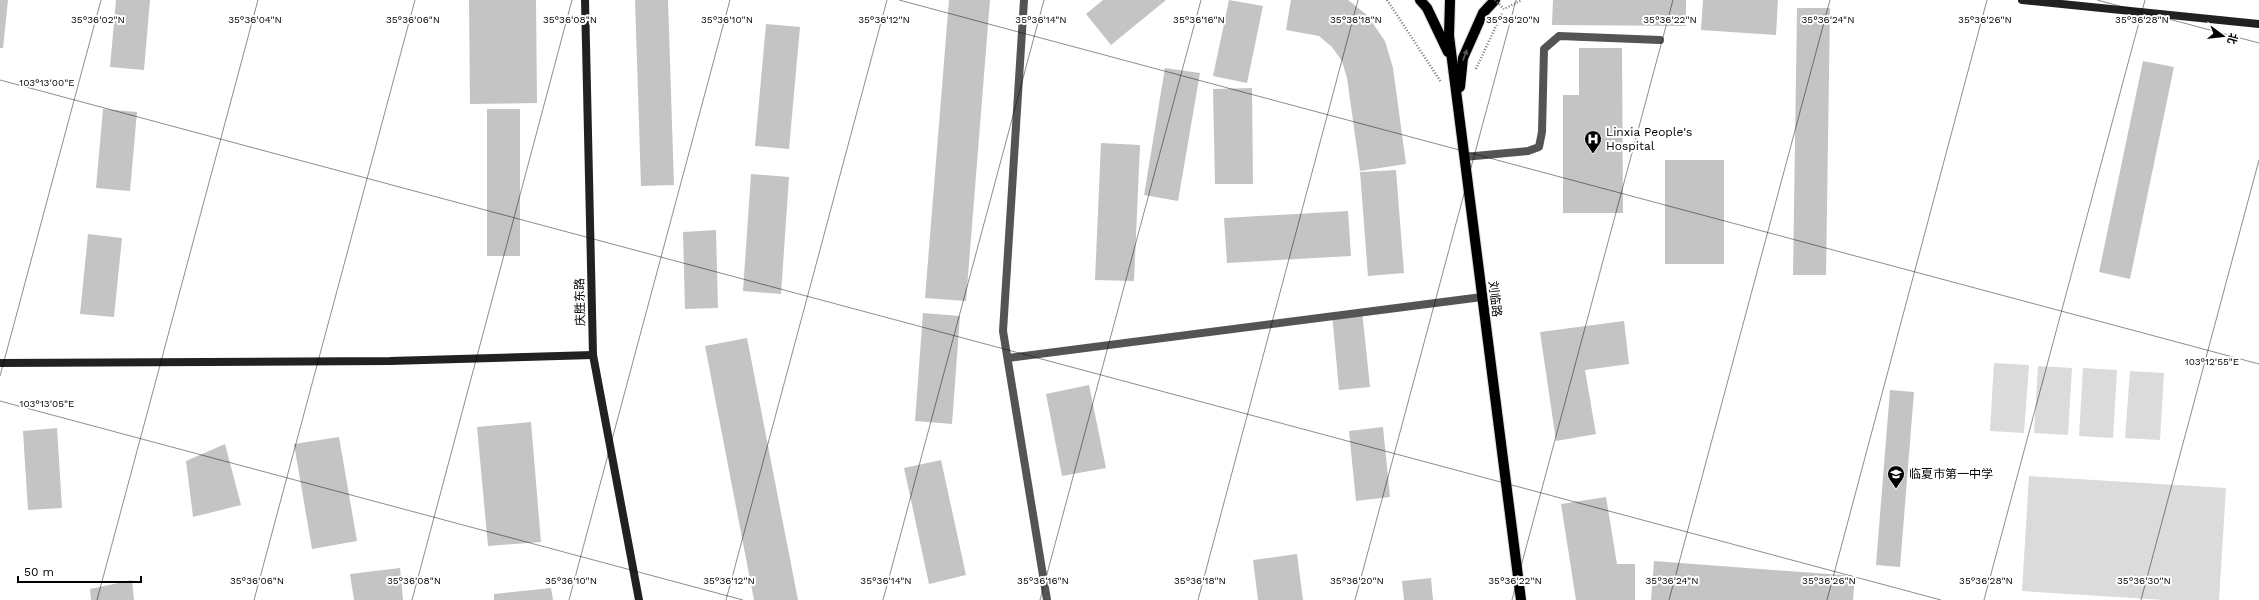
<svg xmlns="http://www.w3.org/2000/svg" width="2259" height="600" font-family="'Work Sans','Noto Sans SC',sans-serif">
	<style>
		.green { fill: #dbdbdb }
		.building { fill: #c4c4c4 }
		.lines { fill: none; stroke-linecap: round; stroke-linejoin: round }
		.primary-casing { stroke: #dbdbdb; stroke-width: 12 }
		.path { stroke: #767676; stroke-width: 2.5; stroke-dasharray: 1 2; stroke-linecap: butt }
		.lane { stroke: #545454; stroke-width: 8 }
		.street { stroke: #545454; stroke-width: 8 }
		.secondary { stroke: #212121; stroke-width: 8 }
		.primary { stroke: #000; stroke-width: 10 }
		.path-bridge { stroke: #767676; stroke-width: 2.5; stroke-dasharray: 1 2; stroke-linecap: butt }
		.oneway { fill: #595959 }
		.ticks { fill: none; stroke: #000; stroke-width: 1; stroke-opacity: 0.45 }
		.labels { text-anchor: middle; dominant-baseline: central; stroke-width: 4; stroke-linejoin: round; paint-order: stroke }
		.poi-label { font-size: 12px; fill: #000; stroke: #fff; text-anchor: start }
		.street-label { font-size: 12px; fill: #000; stroke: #fff }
		.ticks-label { font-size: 10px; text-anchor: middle; fill: #000; stroke: #fff; stroke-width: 4; stroke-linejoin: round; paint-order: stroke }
	</style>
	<rect width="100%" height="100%" fill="#fff"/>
	<g class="green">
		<polygon points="1994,363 2029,365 2024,433 1990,431"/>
		<polygon points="2038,366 2072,368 2068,435 2034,433"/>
		<polygon points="2083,368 2117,370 2113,438 2079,436"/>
		<polygon points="2130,371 2164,373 2160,440 2125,438"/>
		<polygon points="2029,476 2226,488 2219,600 2165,600 2022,591"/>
	</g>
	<g class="building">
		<polygon points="0,0 8,0 3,48 0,48"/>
		<polygon points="116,0 150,0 144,70 110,67"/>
		<polygon points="469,0 536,0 537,103 470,104"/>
		<polygon points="635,0 668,0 674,185 641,186"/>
		<polygon points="949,0 990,0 966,301 925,298"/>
		<polygon points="1103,0 1166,0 1111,45 1086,14"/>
		<polygon points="1229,0 1263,6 1247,83 1213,76"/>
		<polygon points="1291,0 1348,0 1367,15 1385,41 1393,68 1406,164 1360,171 1347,78 1342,61 1332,47 1319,36 1286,30"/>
		<polygon points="1553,0 1686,0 1686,26 1552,25"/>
		<polygon points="1703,0 1778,0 1776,35 1701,30"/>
		<polygon points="1797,8 1830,8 1826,275 1793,275"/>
		<polygon points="766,24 800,27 789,149 755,146"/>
		<polygon points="1579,48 1622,48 1623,213 1563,213 1563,95 1579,95"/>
		<polygon points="2143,61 2174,67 2130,279 2099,272"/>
		<polygon points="1165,68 1200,73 1178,201 1144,195"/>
		<polygon points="1252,88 1253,184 1215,184 1213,89"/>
		<polygon points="103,109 137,112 130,191 96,188"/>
		<rect x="487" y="109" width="33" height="147"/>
		<polygon points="1101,143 1140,145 1134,281 1095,280"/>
		<rect x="1665" y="160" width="59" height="104"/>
		<polygon points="1396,170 1404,273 1368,276 1360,172"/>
		<polygon points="751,174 789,177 781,294 743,291"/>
		<polygon points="1348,211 1351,256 1227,263 1224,218"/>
		<polygon points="716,230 718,308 685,309 683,232"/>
		<polygon points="88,234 122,238 114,317 80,314"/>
		<polygon points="1362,311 1370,387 1339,390 1332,314"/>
		<polygon points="923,313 960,316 952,424 915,421"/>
		<polygon points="1624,321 1629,364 1585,370 1596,434 1556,441 1540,332"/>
		<polygon points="747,338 798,600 754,600 705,346"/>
		<polygon points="1089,385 1106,468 1062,476 1046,394"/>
		<polygon points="1890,390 1914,392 1900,567 1876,565"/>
		<polygon points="531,422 541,542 488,546 477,427"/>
		<polygon points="1383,427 1390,497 1356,501 1349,431"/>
		<polygon points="57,428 62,508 28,510 23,431"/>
		<polygon points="339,437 357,541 312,549 294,444"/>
		<polygon points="225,444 241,505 193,517 186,461"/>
		<polygon points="941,460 966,575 929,584 904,468"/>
		<polygon points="1606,497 1617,564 1635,564 1635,600 1576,600 1561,504"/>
		<polygon points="1297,554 1303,600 1258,600 1253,560"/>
		<polygon points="1654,561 1855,576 1853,600 1651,600"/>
		<polygon points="400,568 403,600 354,600 350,574"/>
		<polygon points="1431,578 1433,600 1404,600 1402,581"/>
		<polygon points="132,580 134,600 91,600 90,589"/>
		<polygon points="551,588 553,600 494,600 494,594"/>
	</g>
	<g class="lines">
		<g class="primary-casing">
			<g id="primary">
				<polyline points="1420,0 1427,8 1448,52"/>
				<polyline points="1450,0 1449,36 1521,600"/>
				<polyline points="1460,87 1463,58 1483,13 1495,0"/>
			</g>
		</g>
		<g class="path">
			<polyline points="1387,0 1441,82"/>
			<polyline points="1506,8 1522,0"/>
			<polyline points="1476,69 1502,13"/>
		</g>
		<polyline class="lane" points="1464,157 1528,151 1539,147 1542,132 1544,49 1559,36 1660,40"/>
		<g class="street">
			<polyline points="1024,0 1003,331 1047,600"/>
			<polyline points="1008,358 1482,297"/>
		</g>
		<g class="secondary">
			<polyline points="585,0 593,355 639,600"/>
			<polyline points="2022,0 2259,24"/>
			<polyline points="0,363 390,361 593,355"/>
		</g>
		<use href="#primary" class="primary"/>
		<polyline class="path-bridge" points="1495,0 1504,9"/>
	</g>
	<defs><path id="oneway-solid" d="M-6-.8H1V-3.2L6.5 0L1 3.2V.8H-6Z"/></defs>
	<use class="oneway" href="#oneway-solid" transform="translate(1465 55) rotate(-70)"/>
	<path class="ticks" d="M 899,0 L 2259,364M 2097,0 L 2259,43M 0,80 L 1941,600M 0,376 L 101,0M 0,401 L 743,600M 97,600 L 258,0M 254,600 L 415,0M 412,600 L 572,0M 569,600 L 730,0M 726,600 L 887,0M 883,600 L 1044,0M 1040,600 L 1201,0M 1198,600 L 1358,0M 1355,600 L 1516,0M 1512,600 L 1673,0M 1669,600 L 1830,0M 1827,600 L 1987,0M 1984,600 L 2145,0M 2141,600 L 2259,160"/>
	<defs>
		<g id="hospital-pin" transform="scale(0.9)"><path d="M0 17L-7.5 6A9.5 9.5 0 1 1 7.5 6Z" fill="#000" stroke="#fff"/><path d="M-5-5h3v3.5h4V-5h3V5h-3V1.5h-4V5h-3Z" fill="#fff"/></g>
		<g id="school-pin" transform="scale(0.9)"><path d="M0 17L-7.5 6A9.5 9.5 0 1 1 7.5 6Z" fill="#000" stroke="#fff"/><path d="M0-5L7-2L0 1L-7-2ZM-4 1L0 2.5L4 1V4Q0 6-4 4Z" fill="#fff"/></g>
	</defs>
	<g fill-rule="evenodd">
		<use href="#hospital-pin" x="1593" y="139"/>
		<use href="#school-pin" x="1896" y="474"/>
	</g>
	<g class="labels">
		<g class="poi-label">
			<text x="1606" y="132">Linxia People's<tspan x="1606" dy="14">Hospital</tspan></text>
			<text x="1909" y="474">临夏市第一中学</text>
		</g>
		<g class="street-label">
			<text transform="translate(1495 299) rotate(83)">刘临路</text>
			<text transform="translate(580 302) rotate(-91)">庆胜东路</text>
		</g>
	</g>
	<g class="ticks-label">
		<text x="98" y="23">35°36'02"N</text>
		<text x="255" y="23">35°36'04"N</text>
		<text x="413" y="23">35°36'06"N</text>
		<text x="570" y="23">35°36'08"N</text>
		<text x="727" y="23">35°36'10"N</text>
		<text x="884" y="23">35°36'12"N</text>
		<text x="1041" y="23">35°36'14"N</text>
		<text x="1199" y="23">35°36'16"N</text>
		<text x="1356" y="23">35°36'18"N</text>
		<text x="1513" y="23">35°36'20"N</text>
		<text x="1670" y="23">35°36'22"N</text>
		<text x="1828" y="23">35°36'24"N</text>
		<text x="1985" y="23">35°36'26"N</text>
		<text x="2142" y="23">35°36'28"N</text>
		<text x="47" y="86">103°13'00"E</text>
		<text x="2212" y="365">103°12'55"E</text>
		<text x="47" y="407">103°13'05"E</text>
		<text x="257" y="584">35°36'06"N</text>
		<text x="414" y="584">35°36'08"N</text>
		<text x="571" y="584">35°36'10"N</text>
		<text x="729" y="584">35°36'12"N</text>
		<text x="886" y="584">35°36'14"N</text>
		<text x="1043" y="584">35°36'16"N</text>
		<text x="1200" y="584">35°36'18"N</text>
		<text x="1357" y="584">35°36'20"N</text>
		<text x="1515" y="584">35°36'22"N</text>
		<text x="1672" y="584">35°36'24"N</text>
		<text x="1829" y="584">35°36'26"N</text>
		<text x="1986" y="584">35°36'28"N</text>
		<text x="2144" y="584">35°36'30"N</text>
	</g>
	<g transform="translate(2223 36) rotate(105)" stroke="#ffffff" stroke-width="3" paint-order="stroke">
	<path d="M0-3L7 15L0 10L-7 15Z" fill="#000000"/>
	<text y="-6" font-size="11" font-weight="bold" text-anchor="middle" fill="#000000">北</text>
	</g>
	<path d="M18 576v6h123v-6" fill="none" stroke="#000000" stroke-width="2"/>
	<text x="24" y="576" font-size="12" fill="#000000" stroke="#ffffff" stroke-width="3" paint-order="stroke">50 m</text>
</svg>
